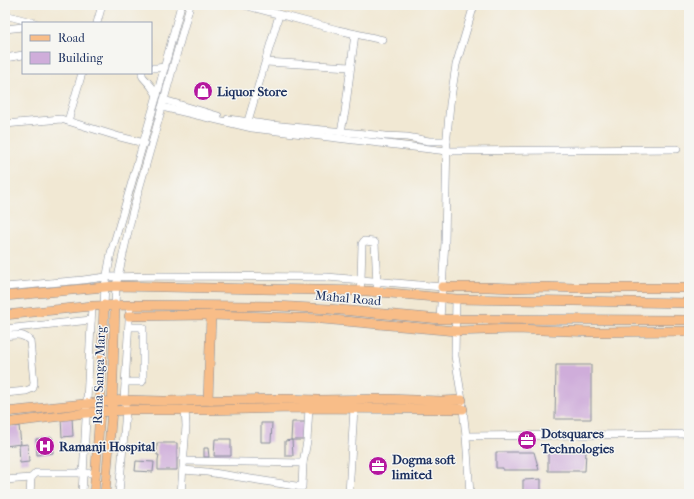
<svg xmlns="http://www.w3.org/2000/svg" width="694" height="499" font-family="'IM FELL French Canon',serif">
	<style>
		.building { fill: #cfadda }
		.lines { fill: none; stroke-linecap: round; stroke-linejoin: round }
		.minor-casing { stroke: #868c98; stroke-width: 8 }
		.major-casing { stroke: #868c98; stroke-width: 10 }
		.minor { stroke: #fff; stroke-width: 7 }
		.major { stroke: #f8bd88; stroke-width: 9 }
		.labels { text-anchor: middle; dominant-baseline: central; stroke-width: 3; stroke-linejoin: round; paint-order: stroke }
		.poi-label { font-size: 13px; font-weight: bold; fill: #1b2f5e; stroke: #f6f6f2; text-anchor: start }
		.street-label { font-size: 13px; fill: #1b2f5e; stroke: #f6f6f2 }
	</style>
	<rect width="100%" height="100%" fill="#f6f6f2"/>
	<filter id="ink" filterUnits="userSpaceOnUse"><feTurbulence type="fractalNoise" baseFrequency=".025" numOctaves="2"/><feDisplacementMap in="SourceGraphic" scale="8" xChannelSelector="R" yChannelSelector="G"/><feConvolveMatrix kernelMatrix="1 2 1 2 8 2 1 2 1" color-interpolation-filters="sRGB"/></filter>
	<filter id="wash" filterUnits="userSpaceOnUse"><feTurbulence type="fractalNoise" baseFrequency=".012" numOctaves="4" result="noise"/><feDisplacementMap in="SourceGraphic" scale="16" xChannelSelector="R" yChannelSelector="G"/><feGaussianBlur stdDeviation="0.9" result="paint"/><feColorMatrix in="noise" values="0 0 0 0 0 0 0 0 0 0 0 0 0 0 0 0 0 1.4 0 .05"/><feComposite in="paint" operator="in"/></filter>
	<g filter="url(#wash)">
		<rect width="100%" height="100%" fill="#f1e8d3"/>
		<g id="blocks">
			<g class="building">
				<polygon points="556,365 591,365 591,419 555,419"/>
				<polygon points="72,417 73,436 62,437 61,418"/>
				<polygon points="292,422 305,422 304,440 291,440"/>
				<polygon points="261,423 272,423 271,442 261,442"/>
				<polygon points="19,426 21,444 5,446 5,427"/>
				<polygon points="52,437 53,453 37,455 36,439"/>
				<polygon points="215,439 231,439 231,456 214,456"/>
				<polygon points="292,440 293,456 285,456 285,441"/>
				<polygon points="157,443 177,443 177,470 158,470 158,460 159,455 157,455"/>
				<polygon points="28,444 29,462 20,463 19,445"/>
				<polygon points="204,448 208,448 209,457 204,457"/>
				<polygon points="548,451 586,451 585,471 548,471"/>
				<polygon points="496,452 534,452 539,470 503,470 503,468 496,468"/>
				<polygon points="136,461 154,462 153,472 135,471"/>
				<polygon points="541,479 541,494 523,494 523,480"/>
			</g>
		</g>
	</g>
	<g filter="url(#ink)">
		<use href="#blocks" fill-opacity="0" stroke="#868c98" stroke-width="1"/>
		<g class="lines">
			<g class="minor-casing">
				<g id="minor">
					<polyline points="244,5 338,30 383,40"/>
					<polyline points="5,15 35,23"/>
					<polyline points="97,23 102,5"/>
					<polyline points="5,29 23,27"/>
					<polyline points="5,58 23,55"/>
					<polyline points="266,62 350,67"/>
					<polyline points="151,68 157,68 165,67"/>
					<polyline points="142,73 142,75 143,77 151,86 157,95"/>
					<polyline points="164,100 218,116"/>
					<polyline points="162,107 252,128 447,151 677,149"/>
					<polyline points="228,119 271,125 386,136 407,137 429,141 447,141"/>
					<polyline points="68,121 82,73"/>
					<polyline points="248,121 279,15"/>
					<polyline points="5,124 61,119 120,137 144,143"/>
					<polyline points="341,131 345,112 355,34"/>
					<polyline points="5,287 83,280 106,277 159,276 327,277 442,287"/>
					<polyline points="360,291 361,280 362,244 364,241 374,242 375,243 377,285"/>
					<polyline points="456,299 455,356 462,400 466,436 470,494"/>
					<polyline points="104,305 105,286 111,253 127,199 157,95 181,5"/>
					<polyline points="115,305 116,286 132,214 156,129 190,5"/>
					<polyline points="440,319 445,242 447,136 450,104 456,65 474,5"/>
					<polyline points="5,329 91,320"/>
					<path d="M 5,336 C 15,335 23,333 30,341 L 34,383 L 33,388 L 26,391 L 5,393"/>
					<polyline points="125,382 142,382 143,380 143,328 141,327 129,327"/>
					<polyline points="466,436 689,434"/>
					<polyline points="184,461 303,463 307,441 309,408"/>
					<polyline points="183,470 207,472 302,487 303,463"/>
					<polyline points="5,480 31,478 36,473 96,473"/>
					<polyline points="30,494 31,478"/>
					<polyline points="82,494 92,306"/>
					<polyline points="119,494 126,410 124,400 130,305"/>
					<polyline points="181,494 186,426 185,409"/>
					<polyline points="349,494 354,408"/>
				</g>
			</g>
			<g class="major-casing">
				<g id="major">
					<polyline points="442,287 488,287 513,288 544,287 576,288 689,288"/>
					<polyline points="5,296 116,286 368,291 456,299 689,303"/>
					<polyline points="5,315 92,306 130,305 277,306 329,309 440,319 689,320"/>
					<polyline points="129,316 211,315"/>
					<polyline points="208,400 211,315 322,319 456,331 516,329 593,332 689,331"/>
					<polyline points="5,412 124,400 164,401 285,399 318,400 388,399 441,401 462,400"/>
					<polyline points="5,423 86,413 126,410 206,410 293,408 463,409"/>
					<polyline points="94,494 100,412 104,305"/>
					<polyline points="105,494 112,410 115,305"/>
				</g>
			</g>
			<use href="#minor" class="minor"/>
			<use href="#major" class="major"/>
		</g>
	</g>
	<defs>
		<g id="shop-disc" transform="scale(1)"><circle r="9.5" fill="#b5179e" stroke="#f6f6f2"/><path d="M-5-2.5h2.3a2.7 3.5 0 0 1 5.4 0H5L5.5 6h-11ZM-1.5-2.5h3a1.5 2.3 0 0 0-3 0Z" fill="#fff"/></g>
		<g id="office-disc" transform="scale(1)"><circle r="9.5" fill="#b5179e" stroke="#f6f6f2"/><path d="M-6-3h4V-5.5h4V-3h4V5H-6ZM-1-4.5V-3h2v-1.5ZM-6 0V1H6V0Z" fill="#fff"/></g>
		<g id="hospital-disc" transform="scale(1)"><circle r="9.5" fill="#b5179e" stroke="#f6f6f2"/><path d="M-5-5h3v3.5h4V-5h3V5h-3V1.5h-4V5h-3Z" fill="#fff"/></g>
	</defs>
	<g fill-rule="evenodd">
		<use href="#shop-disc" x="203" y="91"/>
		<use href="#office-disc" x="527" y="440"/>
		<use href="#hospital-disc" x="45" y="446"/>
		<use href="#office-disc" x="378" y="466"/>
	</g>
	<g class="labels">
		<g class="poi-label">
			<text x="217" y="91">Liquor Store</text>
			<text x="541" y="433">Dotsquares<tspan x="541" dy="15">Technologies</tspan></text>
			<text x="59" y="446">Ramanji Hospital</text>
			<text x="392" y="459">Dogma soft<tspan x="392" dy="15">limited</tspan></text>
		</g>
		<g class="street-label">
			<text transform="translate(348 298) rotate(5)">Mahal Road</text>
			<text transform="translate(99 375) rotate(-88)">Rana Sanga Marg</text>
		</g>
	</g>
	<rect width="694" height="499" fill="none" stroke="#f6f6f2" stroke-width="20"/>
	<rect x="22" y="22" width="130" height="52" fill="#f6f6f2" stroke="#9ea6b7"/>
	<rect x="30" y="35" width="20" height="6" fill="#f8bd88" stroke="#9ea6b7"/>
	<text x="58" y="42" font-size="12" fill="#1b2f5e">Road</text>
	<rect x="30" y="52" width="20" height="12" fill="#cfadda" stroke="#9ea6b7"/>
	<text x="58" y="62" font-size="12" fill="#1b2f5e">Building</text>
</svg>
